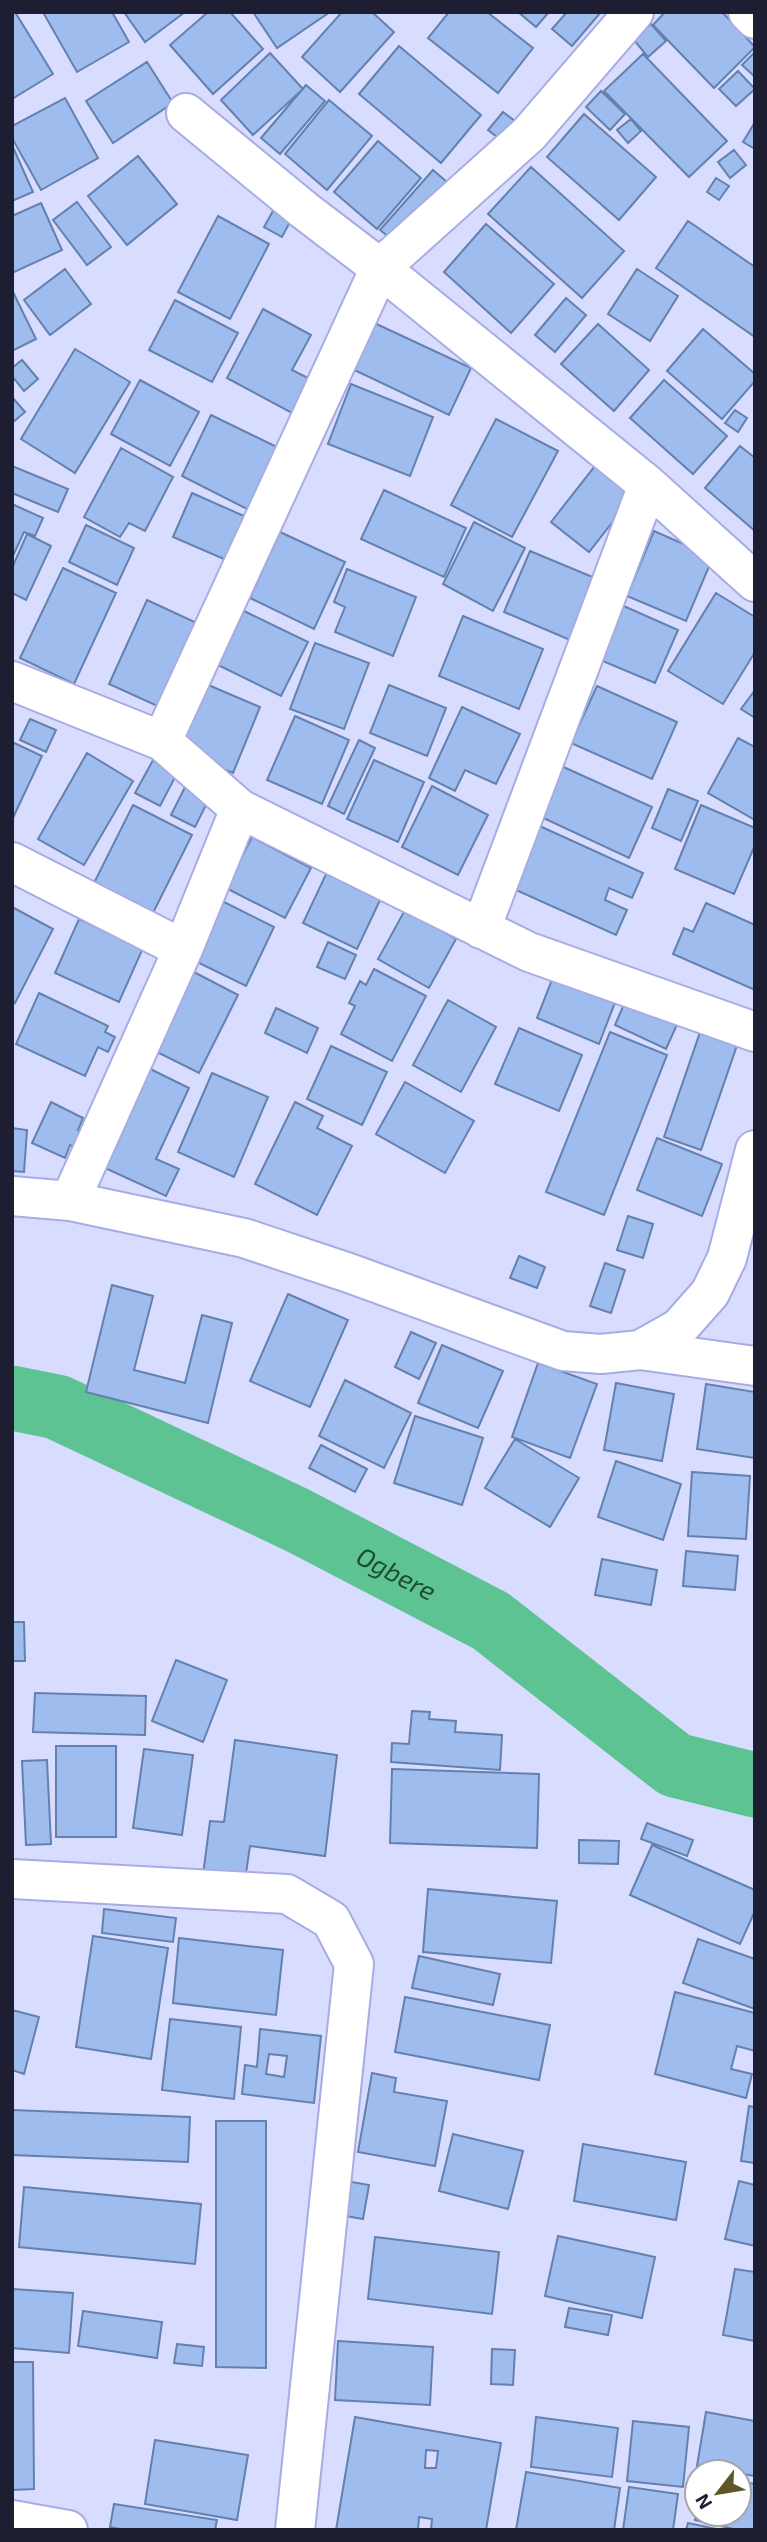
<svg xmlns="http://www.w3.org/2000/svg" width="767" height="2542" font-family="'Exo 2',sans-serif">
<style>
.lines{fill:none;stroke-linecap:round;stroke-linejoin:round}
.river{stroke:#5dc392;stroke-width:65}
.building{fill:#9fbcee;stroke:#6480ae;stroke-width:2;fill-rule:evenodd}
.minor-casing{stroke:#a8ace3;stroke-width:42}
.tertiary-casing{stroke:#a8ace3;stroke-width:42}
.minor{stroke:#fff;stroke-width:38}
.tertiary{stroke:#fff;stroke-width:38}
.labels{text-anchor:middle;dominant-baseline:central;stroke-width:5;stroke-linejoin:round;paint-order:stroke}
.water-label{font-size:26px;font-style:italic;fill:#1f4a36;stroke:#fff}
</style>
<rect width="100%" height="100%" fill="#d8dcfe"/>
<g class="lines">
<path class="river" id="s1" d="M12,1398L57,1407L297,1520L491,1621L675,1765L755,1785"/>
</g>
<path class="building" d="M12,12H15L53,74L12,99Z
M46,12H112L129,42L77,72L44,14Z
M124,12H185L145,42Z
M208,12H230L263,49L213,94L170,45Z
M253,12H330L277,48Z
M342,12H372L394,32L340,92L302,57Z
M449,12H487L533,48L498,93L428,38Z
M518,12H549L536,27Z
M567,12H601L572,46L552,29Z
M665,12H722L755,47L714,88L653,25Z
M651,24L666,41L648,57L633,39Z
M399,46L481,115L441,163L359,94Z
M755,52V77L742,65Z
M270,53L303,89L253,135L221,100Z
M643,54L727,141L689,177L604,91Z
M147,62L173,103L113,143L86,101Z
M738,71L755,89L736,106L719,89Z
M306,85L325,101L280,154L261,138Z
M601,91L625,114L610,130L586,107Z
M65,98L98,158L41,190L12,138V126Z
M329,100L372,136L327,190L285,154Z
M503,112L520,125L505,143L488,130Z
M584,114L656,177L619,220L547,157Z
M631,119L641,131L628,143L617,130Z
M755,122V149L743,142Z
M378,141L421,178L377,229L334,192Z
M12,145L33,192L12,201Z
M734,150L746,165L730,178L718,162Z
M138,156L177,204L127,245L88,196Z
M531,167L624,251L582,298L488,214Z
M433,170L447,182L395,242L380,230Z
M716,178L729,186L719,200L707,192Z
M77,202L111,247L87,265L53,220Z
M41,203L62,250L12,273V216Z
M274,209L292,218L282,237L264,227Z
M218,216L269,244L230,319L178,292Z
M688,221L755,267V337L656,268Z
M486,224L554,284L511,333L444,272Z
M65,269L91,304L50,335L24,300Z
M637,269L678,296L650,341L608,314Z
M12,290L36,339L12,351Z
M566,298L586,315L555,352L535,335Z
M175,300L238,333L212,382L149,350Z
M263,309L311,335L292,370L310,379L292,413L227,378Z
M370,321L471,368L449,415L348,367Z
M598,324L649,370L614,411L561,364Z
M703,329L755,374V381L722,419L667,371Z
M75,349L130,382L75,473L21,439Z
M22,360L38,379L24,391L12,376V368Z
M140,380L199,412L170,466L111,434Z
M664,380L727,436L693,474L630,418Z
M351,384L433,417L410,476L328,444Z
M12,397L25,412L12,423Z
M735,410L747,418L738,432L725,423Z
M211,415L281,449L251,511L182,476Z
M496,419L558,451L512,537L451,505Z
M740,446L755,458V531L705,488Z
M121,448L173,477L145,531L129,523L120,537L84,517Z
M12,466L68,489L58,512L12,493Z
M595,466L633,496L589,552L551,522Z
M384,490L466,528L444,577L361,539Z
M192,493L244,516L226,560L173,537Z
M12,504L43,518L35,536L24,532L12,558Z
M474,522L525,548L493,611L443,584Z
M86,525L134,548L117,585L69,562Z
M654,531L713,557L686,621L627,596Z
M280,532L345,562L314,629L250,598Z
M27,534L51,546L26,600L12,593V568Z
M530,551L595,578L570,640L504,612Z
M63,568L116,593L74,684L20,658Z
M347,569L416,597L393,656L335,632L345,607L334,602Z
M716,593L755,617V652L723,704L668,671Z
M147,600L201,625L164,709L109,684Z
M610,600L678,630L655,683L586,654Z
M244,611L308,642L281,696L218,665Z
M463,616L543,649L519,709L439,676Z
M315,643L369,663L344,729L290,709Z
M206,684L260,707L233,773L179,750Z
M389,685L446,708L427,756L370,733Z
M597,686L677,722L652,779L571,743Z
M755,690V718L741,709Z
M462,707L520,734L496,784L465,770L455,791L429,778Z
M295,716L349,740L322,804L267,780Z
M30,719L56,730L46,752L20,740Z
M738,738L755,747V820L708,793Z
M359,740L375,748L344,814L328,806Z
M12,742L42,756L12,820Z
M158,751L182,764L160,806L135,793Z
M87,753L133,781L84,865L38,839Z
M374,760L424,782L398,842L347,819Z
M559,765L652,807L629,858L537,815Z
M432,786L488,815L458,875L402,847Z
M185,787L209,799L195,827L171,815Z
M668,789L698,801L681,841L652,828Z
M133,805L192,835L153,913L94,883Z
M701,805L755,828V845L734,894L675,869Z
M533,823L643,873L632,898L609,888L605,900L627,910L616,935L505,885Z
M252,837L311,868L285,918L226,888Z
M328,870L382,896L357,949L303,923Z
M222,901L274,927L246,986L193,960Z
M706,903L755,925V990L673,954L684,928L693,932Z
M12,907L53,929L15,1003L12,1001Z
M405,910L456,939L429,988L378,959Z
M79,919L143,948L119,1002L55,973Z
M328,942L356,955L345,979L317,967Z
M562,954L624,979L599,1044L537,1018Z
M374,969L426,996L392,1061L341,1034L355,1006L349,1003L360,981L366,985Z
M190,970L238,995L199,1073L151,1049Z
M39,993L108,1026L105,1032L115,1037L108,1052L98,1047L85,1076L16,1044Z
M628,995L680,1018L666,1049L615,1025Z
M448,1000L496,1027L461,1092L413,1065Z
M276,1008L318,1028L307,1053L265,1033Z
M708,1009L745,1022L701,1150L664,1137Z
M519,1028L582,1055L559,1111L495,1084Z
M610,1032L667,1055L604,1215L546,1192Z
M331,1046L387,1072L362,1125L307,1099Z
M140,1064L189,1088L156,1159L179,1169L166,1196L94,1163Z
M212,1073L268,1097L234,1177L178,1152Z
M405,1082L474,1121L445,1173L376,1134Z
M51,1102L83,1118L78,1130L91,1136L84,1151L70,1145L65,1158L32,1143Z
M295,1102L323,1116L317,1128L352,1146L317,1215L255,1184Z
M12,1128L27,1130L24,1172L12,1171Z
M657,1138L722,1164L702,1216L637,1190Z
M628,1216L653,1224L643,1258L617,1250Z
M519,1256L545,1267L537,1288L510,1278Z
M605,1263L625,1270L611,1313L590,1306Z
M112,1285L153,1296L134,1370L185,1383L202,1315L232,1323L208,1423L86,1392Z
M288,1294L348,1320L310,1407L250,1381Z
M411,1332L436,1343L419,1379L395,1367Z
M442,1345L503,1371L478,1428L418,1403Z
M538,1363L597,1384L570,1458L512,1437Z
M345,1380L411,1413L384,1468L319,1436Z
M616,1383L674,1394L662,1461L604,1450Z
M706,1384L755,1392V1458L697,1449Z
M415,1416L483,1438L462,1505L394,1483Z
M515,1439L579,1478L550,1527L485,1488Z
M321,1445L367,1469L355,1492L309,1468Z
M616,1461L681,1484L663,1540L598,1517Z
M692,1472L750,1476L746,1539L688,1536Z
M686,1551L738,1556L735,1590L683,1586Z
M602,1559L657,1570L651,1605L595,1595Z
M12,1622H24L25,1661H12Z
M176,1660L227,1680L203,1742L152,1721Z
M35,1693L146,1696L145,1735L33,1732Z
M412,1711L430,1712L429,1719L456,1721L455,1732L502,1735L500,1770L391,1762L392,1743L409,1744Z
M235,1740L337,1755L325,1856L250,1846L245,1880L203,1875L210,1821L224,1822Z
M56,1746H116V1837H56Z
M144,1749L193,1755L182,1835L133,1828Z
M47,1760L51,1844L26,1845L22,1761Z
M392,1769L539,1774L537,1848L390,1843Z
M647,1823L693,1840L687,1856L641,1839Z
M579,1840L619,1841L618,1864L579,1863Z
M652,1845L755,1890V1911L740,1944L630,1895Z
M428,1889L557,1901L551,1963L423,1952Z
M104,1909L176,1918L173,1942L102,1933Z
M93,1936L168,1948L151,2059L76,2047Z
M179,1938L283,1950L276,2015L173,2003Z
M698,1939L755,1959V2009L683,1983Z
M419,1956L500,1974L493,2005L412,1988Z
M675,1992L755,2013V2051L737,2046L731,2069L752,2074L746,2098L655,2074Z
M405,1997L550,2025L539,2080L395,2052Z
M12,2010L39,2017L24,2074L12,2070Z
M170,2019L241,2027L234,2099L162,2090Z
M260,2029L321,2036L314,2103L242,2094L245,2065L257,2067ZM269,2054L287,2056L284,2077L266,2074Z
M372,2073L396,2078L394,2092L447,2101L435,2166L358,2152Z
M749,2106L755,2107V2163L741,2161Z
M12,2110L190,2117L188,2162L12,2155Z
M216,2121H266V2368L216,2367Z
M453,2134L523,2151L508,2209L439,2191Z
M583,2144L686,2162L676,2220L574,2201Z
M346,2181L369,2185L363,2219L340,2215Z
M739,2181L755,2185V2246L725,2239Z
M24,2187L201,2204L195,2264L19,2247Z
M558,2236L655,2257L642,2318L545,2296Z
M375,2237L499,2252L492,2314L368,2299Z
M735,2269L755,2272V2341L723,2335Z
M12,2289L73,2293L69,2353L12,2348Z
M569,2308L612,2315L608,2335L565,2327Z
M83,2311L162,2322L157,2358L78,2346Z
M338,2341L433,2347L430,2405L335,2400Z
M177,2344L204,2347L202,2366L174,2363Z
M492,2349L515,2350L513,2385L491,2384Z
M12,2362H33L34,2489L12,2490Z
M706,2412L755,2421V2476L697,2466Z
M355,2417L501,2443L486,2530H431L432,2519L419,2517L418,2530H336ZM426,2450L438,2451L436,2468H425Z
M536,2417L618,2428L612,2477L531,2467Z
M633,2421L689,2427L683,2487L627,2481Z
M155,2440L248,2455L237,2520L145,2504Z
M526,2472L620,2488L614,2530H516Z
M739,2481L755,2484V2530H738L695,2520L697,2511V2514H739Z
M629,2487L678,2494L673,2530H623Z
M114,2504L217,2520L215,2530H125L110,2527Z
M688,2523L721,2530H686Z"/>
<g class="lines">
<defs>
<path id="minor" d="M748,12L755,19
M186,113L304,210L380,268L648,485L755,582
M12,681L162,741L240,809L529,952L755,1032
M162,741L380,268L529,134L634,12
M12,862L183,949
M481,929L648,485
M70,1201L183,949L240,809
M640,1350L755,1366
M12,1879L287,1894L331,1920L354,1964L295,2530
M12,2520L68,2530"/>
<path id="tertiary" d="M12,1196L70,1201L244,1238L349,1273L563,1351L601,1354L640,1350L679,1328L710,1293L727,1258L755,1150"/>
</defs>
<use href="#minor" class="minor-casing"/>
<use href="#tertiary" class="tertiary-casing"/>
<use href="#minor" class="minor"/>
<use href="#tertiary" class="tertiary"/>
</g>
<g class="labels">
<g class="water-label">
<text stroke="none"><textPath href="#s1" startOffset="424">Ogbere</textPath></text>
</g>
</g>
<rect width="767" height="2542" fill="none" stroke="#1d1e32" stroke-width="28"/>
<g transform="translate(718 2493) rotate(239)"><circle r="33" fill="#ffffff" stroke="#a5a5ad" stroke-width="2"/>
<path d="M0-5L12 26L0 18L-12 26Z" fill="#5e5623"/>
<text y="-10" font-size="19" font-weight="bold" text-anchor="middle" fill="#1d1e32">N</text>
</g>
</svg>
